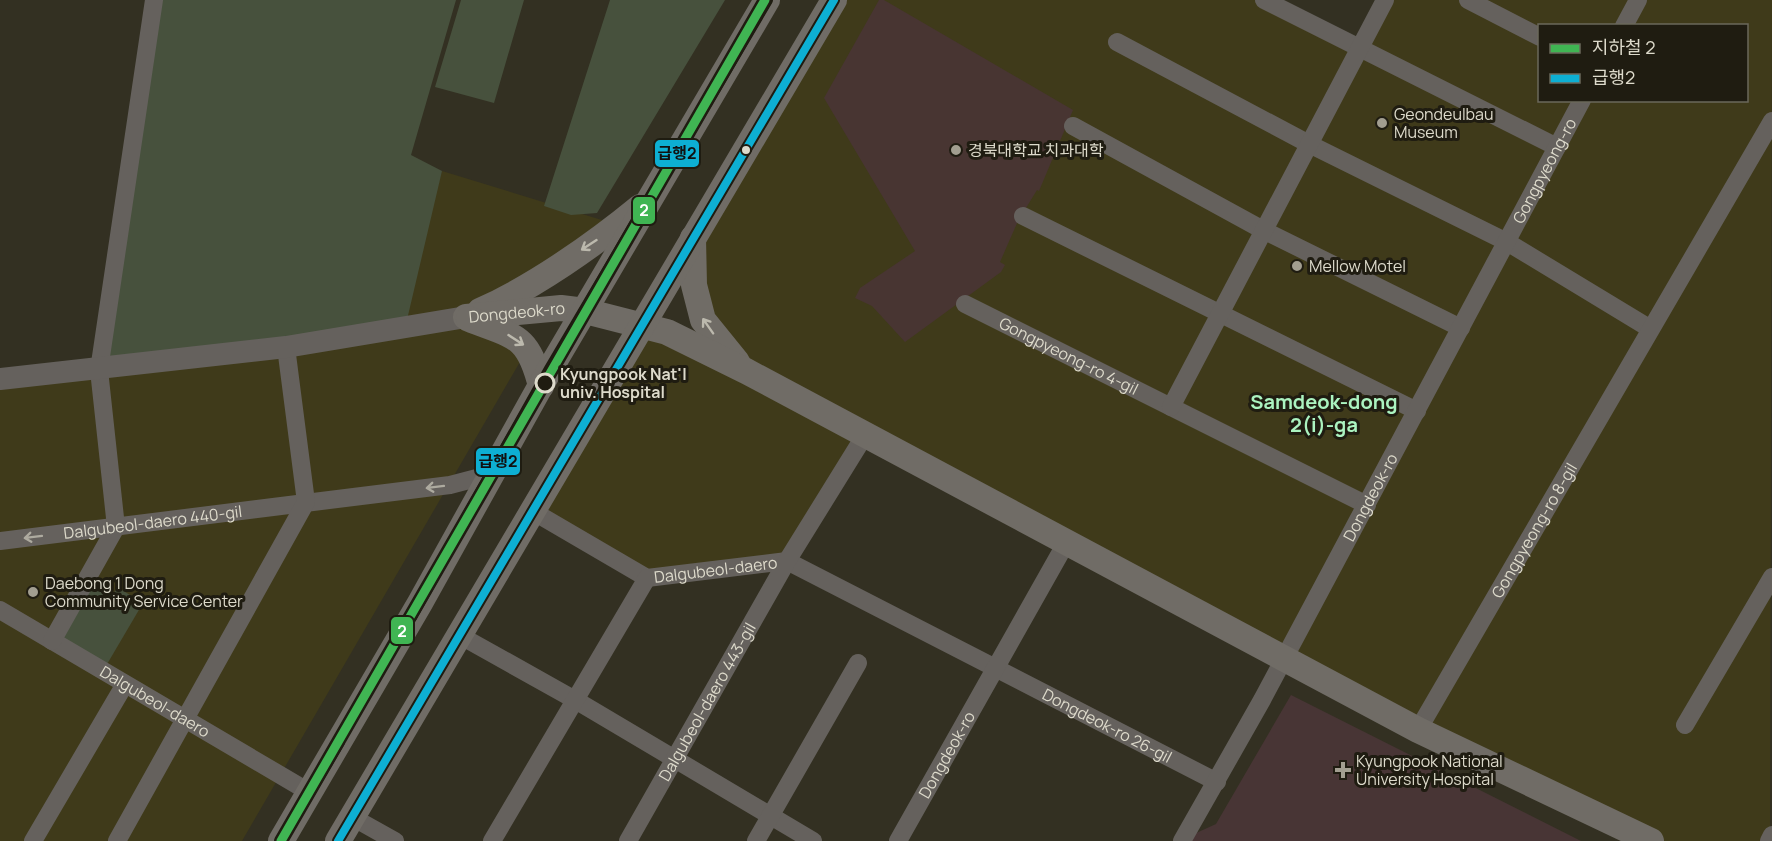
<svg xmlns="http://www.w3.org/2000/svg" width="1772" height="841" font-family="Manrope,'Noto Sans KR',sans-serif">
<style>
.built{fill:#3f3a1a;fill-rule:evenodd}
.education{fill:#483532}
.medical{fill:#483535}
.green{fill:#47513d}
.lines{fill:none;stroke-linecap:round;stroke-linejoin:round}
.minor{stroke:#65615d;stroke-width:18}
.tertiary{stroke:#65615d;stroke-width:22}
.secondary{stroke:#706c66;stroke-width:26}
.bus-1-casing{stroke:#1f1c11;stroke-width:12}
.bus-1{stroke:#0dafd3;stroke-width:8}
.metro-1-casing{stroke:#1f1c11;stroke-width:14}
.metro-1{stroke:#40b553;stroke-width:9}
.oneway{stroke:#bcb9ad}
.oneway2{stroke:#adaa9f}
.poi-dot{fill:#a29e90;stroke:#1f1c11;stroke-width:2}
.bus-dot{fill:#dddacb;stroke:#1f1c11;stroke-width:2}
.stop-dot{fill:#1f1c11;stroke:#dddacb;stroke-width:3}
.labels{text-anchor:middle;dominant-baseline:central;stroke-width:6;stroke-linejoin:round;paint-order:stroke}
.poi-label{font-size:16px;fill:#dddacb;stroke:#1f1c11;text-anchor:start}
.street-label{font-size:16px;fill:#dddacb;stroke:#1f1c11}
.stop-label{font-size:16px;font-weight:bold;fill:#dddacb;stroke:#1f1c11;text-anchor:start}
.quarter-label{font-size:20px;font-weight:bold;fill:#abf3c0;stroke:#1f1c11}
.line-badge{stroke:#1f1c11;stroke-width:2}
.badge-label{font-size:16px;text-anchor:middle;font-weight:bold;fill:#fff}
.pale-badge-label{font-size:16px;text-anchor:middle;font-weight:bold;fill:#111}
</style>
<rect width="100%" height="100%" fill="#333022"/>
<path class="built" d="M834,0H1265L1360,48L1385,0H1772L1770,841H1651L865,435L787,561L647,578L534,512L640,327L716,337L693,238ZM1540,26H1746V100H1540Z
M442,171L618,225L503,301L528,348L242,841H0V370L384,327L426,227Z"/>
<path class="education" d="M879,0H884L1073,110L1039,191L1037,190L1018,221L1000,262L1005,265L1001,272L905,342L872,306L855,298L860,288L915,251L824,98Z"/>
<path class="medical" d="M1291,695L1581,841H1190L1194,834L1216,824Z"/>
<path class="green" d="M154,0H456L411,155L442,171L406,324L99,370Z
M461,0H524L494,103L435,87Z
M610,0H725L597,213L571,215L544,206Z
M88,578L114,593L117,587L143,603L103,671L52,641Z"/>
<g class="lines">
<g class="minor">
<path d="M1264,0L1557,147"/>
<path d="M1468,0L1540,37"/>
<path d="M1624,26L1638,0"/>
<path d="M1117,42L1309,144L1507,242L1649,328"/>
<path d="M1073,126L1263,230L1461,328"/>
<path d="M1023,216L1417,411"/>
<path id="s1" d="M965,304L1367,505"/>
<path d="M1171,407L1385,0"/>
<path id="s2" d="M534,512L647,578L787,561L1217,782"/>
<path id="s3" d="M0,541L450,485L492,474"/>
<path id="s4" d="M0,610L309,792"/>
<path d="M459,635L577,701L813,841"/>
<path d="M52,641L116,527L99,370L154,0"/>
<path d="M1685,725L1772,577"/>
<path id="s5" d="M1418,730L1772,121"/>
<path d="M352,817L395,841"/>
<path d="M33,841L125,684"/>
<path d="M117,841L306,502L286,347"/>
<path d="M492,841L647,578"/>
<path id="s6" d="M628,841L787,561L865,435"/>
<path d="M756,841L858,663"/>
<path id="s7" d="M898,841L1066,543"/>
<path id="s8" d="M1182,841L1262,700L1582,100"/>
<path d="M1769,841L1772,835"/>
</g>
<path class="tertiary" d="M0,379L286,347L466,317"/>
<g class="secondary">
<path d="M693,238L694,285L703,320L737,362"/>
<path d="M480,311C534,287 595,244 640,207"/>
<path id="s9" d="M466,317L561,308L585,311L667,332L746,371L1418,730L1651,841"/>
<path d="M469,319C515,337 528,334 541,386"/>
<path d="M281,841L420,603L550,369L767,0"/>
<path d="M338,841L834,0"/>
</g>
<defs>
<path id="bus-1" d="M411,617L550,369L767,0
M281,841L339,742
M338,841L834,0"/>
</defs>
<use href="#bus-1" class="bus-1-casing"/>
<use href="#bus-1" class="bus-1"/>
<defs>
<path id="metro-1" d="M281,841L765,0"/>
</defs>
<use href="#metro-1" class="metro-1-casing"/>
<use href="#metro-1" class="metro-1"/>
</g>
<defs><path id="oneway-shaft" d="M-6 0H5M1.5-3L5.5 0L1.5 3" fill="none" stroke-width="1.6" stroke-linecap="round" stroke-linejoin="round" transform="scale(1.5)"/></defs>
<g class="oneway">
<use href="#oneway-shaft" transform="translate(589 245) rotate(147)"/>
<use href="#oneway-shaft" transform="translate(708 326) rotate(-125)"/>
<use href="#oneway-shaft" transform="translate(516 340) rotate(33)"/>
</g>
<g class="oneway2">
<use href="#oneway-shaft" transform="translate(435 487) rotate(173)"/>
<use href="#oneway-shaft" transform="translate(33 537) rotate(173)"/>
</g>
<g class="poi-dot">
<circle cx="1382" cy="123" r="6"/>
<circle cx="956" cy="150" r="6"/>
<circle cx="1297" cy="266" r="6"/>
<circle cx="33" cy="592" r="6"/>
<path d="M1340 761h6v6h6v6h-6v6h-6v-6h-6v-6h6z"/>
</g>
<circle class="bus-dot" cx="746" cy="150" r="5"/>
<circle class="stop-dot" cx="545" cy="383" r="9"/>
<g class="labels">
<g class="poi-label">
<text x="1394" y="114">Geondeulbau<tspan x="1394" dy="18">Museum</tspan></text>
<text x="968" y="150">경북대학교 치과대학</text>
<text x="1309" y="266">Mellow Motel</text>
<text x="45" y="583">Daebong 1 Dong<tspan x="45" dy="18">Community Service Center</tspan></text>
<text x="1356" y="761">Kyungpook National<tspan x="1356" dy="18">University Hospital</tspan></text>
</g>
<g class="street-label">
<text stroke="none"><textPath href="#s8" startOffset="762">Gongpyeong-ro</textPath></text>
<text stroke="none"><textPath href="#s9" startOffset="51">Dongdeok-ro</textPath></text>
<text stroke="none"><textPath href="#s1" startOffset="116">Gongpyeong-ro 4-gil</textPath></text>
<text stroke="none"><textPath href="#s8" startOffset="392">Dongdeok-ro</textPath></text>
<text stroke="none"><textPath href="#s3" startOffset="154">Dalgubeol-daero 440-gil</textPath></text>
<text stroke="none"><textPath href="#s5" startOffset="231">Gongpyeong-ro 8-gil</textPath></text>
<text stroke="none"><textPath href="#s2" startOffset="200">Dalgubeol-daero</textPath></text>
<text stroke="none"><textPath href="#s4" startOffset="180">Dalgubeol-daero</textPath></text>
<text stroke="none"><textPath href="#s6" startOffset="160">Dalgubeol-daero 443-gil</textPath></text>
<text stroke="none"><textPath href="#s2" startOffset="632">Dongdeok-ro 26-gil</textPath></text>
<text stroke="none"><textPath href="#s7" startOffset="99">Dongdeok-ro</textPath></text>
</g>
<g class="stop-label">
<text x="560" y="374">Kyungpook Nat'l<tspan x="560" dy="18">univ. Hospital</tspan></text>
</g>
<g class="quarter-label">
<text x="1324" y="401">Samdeok-dong<tspan x="1324" dy="23">2(i)-ga</tspan></text>
</g>
</g>
<g class="line-badge">
<rect x="654" y="139" width="46" height="29" rx="6" fill="#0dafd3"/>
<rect x="632" y="196" width="24" height="29" rx="6" fill="#40b553"/>
<rect x="475" y="447" width="46" height="29" rx="6" fill="#0dafd3"/>
<rect x="390" y="616" width="24" height="29" rx="6" fill="#40b553"/>
</g>
<g class="badge-label">
<text x="644" y="216">2</text>
<text x="402" y="637">2</text>
</g>
<g class="pale-badge-label">
<text x="677" y="159">급행2</text>
<text x="498" y="467">급행2</text>
</g>
<rect x="1538" y="24" width="210" height="78" fill="#1f1c11" stroke="#6b685b" stroke-width="1.5"/>
<rect x="1550" y="44" width="30" height="9" fill="#40b553" stroke="#6b685b" stroke-width="1.5"/>
<text x="1592" y="54" font-size="18" fill="#dddacb">지하철 2</text>
<rect x="1550" y="74" width="30" height="9" fill="#0dafd3" stroke="#6b685b" stroke-width="1.5"/>
<text x="1592" y="84" font-size="18" fill="#dddacb">급행2</text>
</svg>
